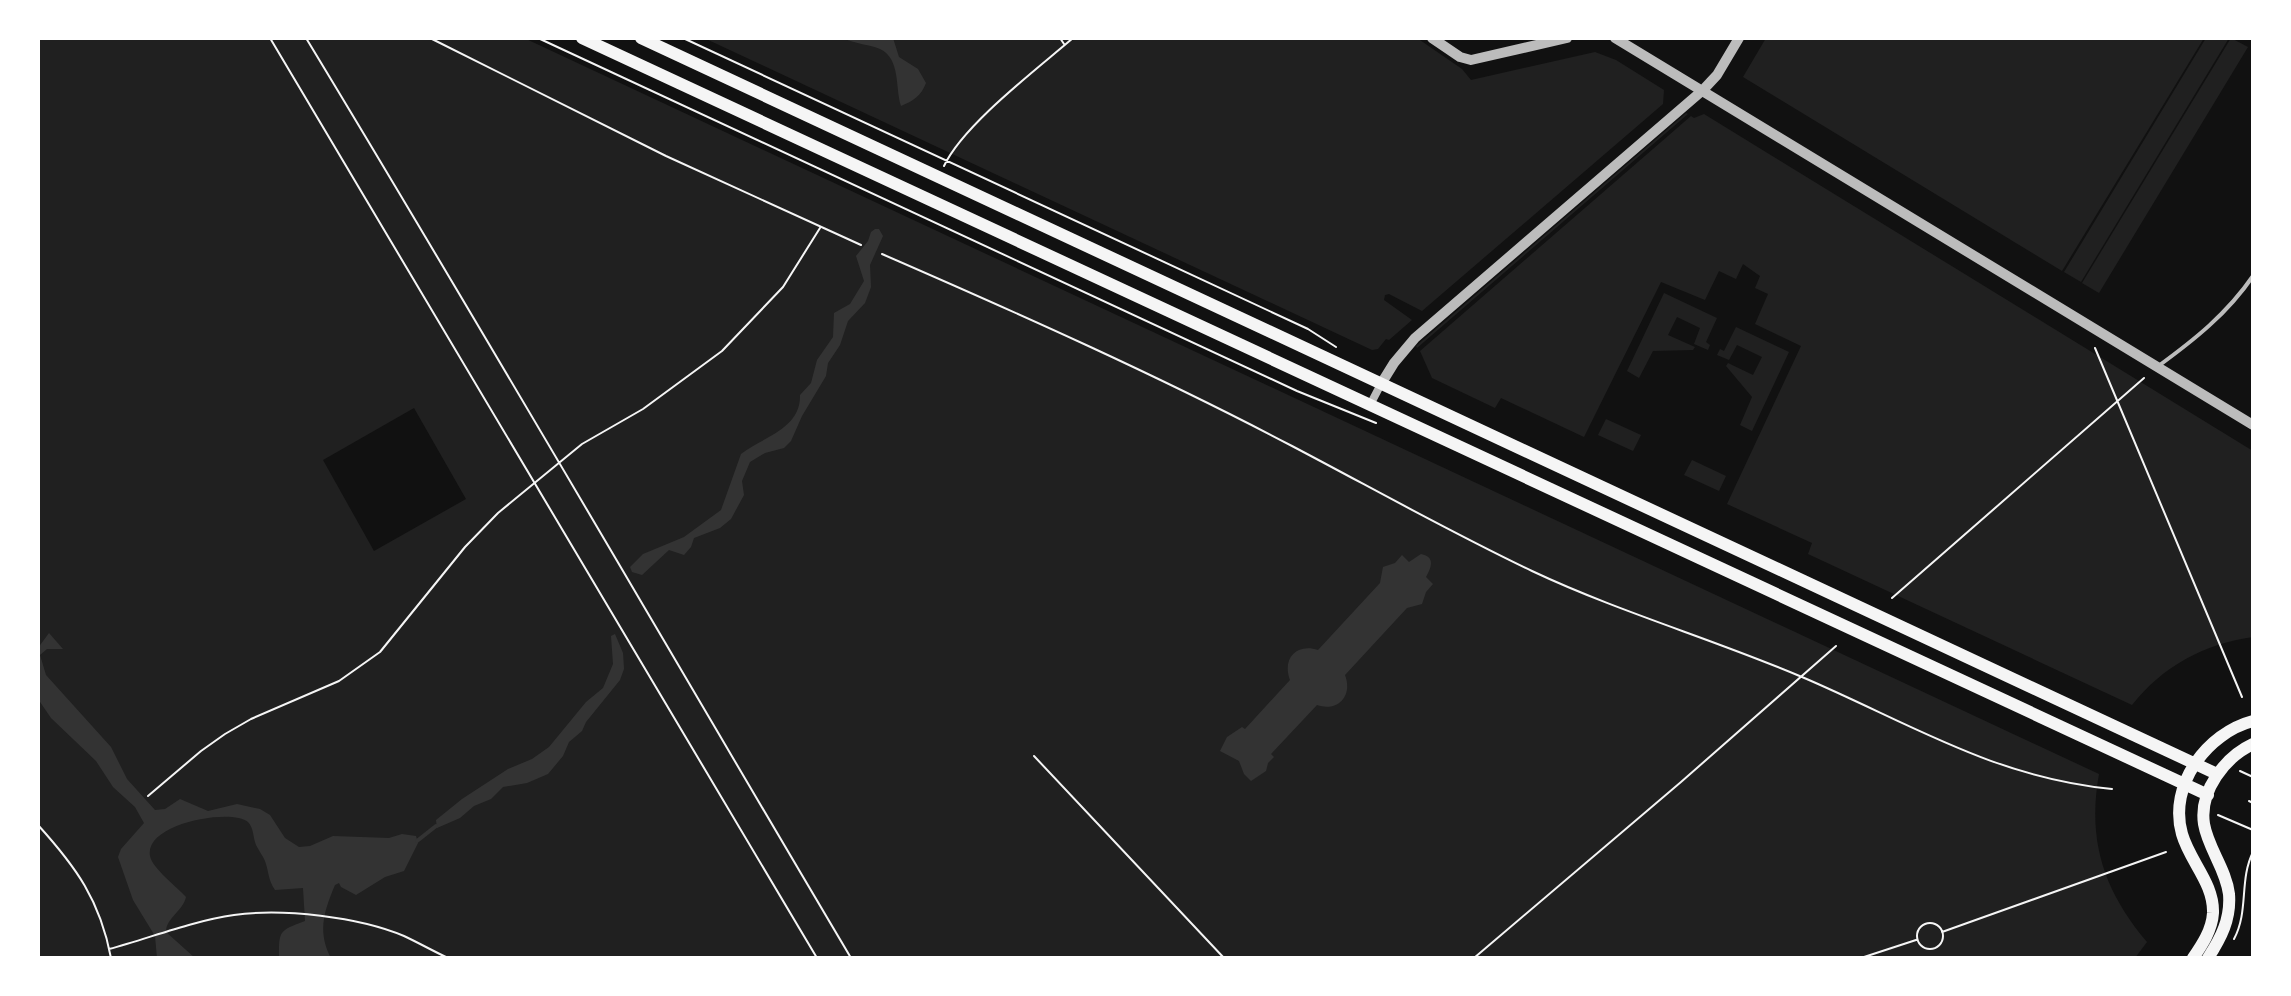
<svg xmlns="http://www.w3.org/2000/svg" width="2291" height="996" font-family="Poppins,sans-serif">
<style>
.green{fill:#202020;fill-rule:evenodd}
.water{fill:#333}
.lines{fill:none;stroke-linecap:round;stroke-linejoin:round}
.stream{stroke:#333;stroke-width:4}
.path{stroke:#f5f5f5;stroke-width:2}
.service{stroke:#bcbcbc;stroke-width:4}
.minor{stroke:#bcbcbc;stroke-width:8}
.tertiary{stroke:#bcbcbc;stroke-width:10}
.primary{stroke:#f5f5f5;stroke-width:12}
</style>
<rect width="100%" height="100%" fill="#111"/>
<path class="green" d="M38,38H524L2099,774C2087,841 2104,891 2147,942L2135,958H38ZM414,408L466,499L374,551L323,460Z
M704,38H1417L1462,69L1471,80L1595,52L1616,60L1664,90L1663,104L1422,311L1389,294L1385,295L1384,300L1412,320L1389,340L1386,339L1378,349L1372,350Z
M1766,38H2204L2062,271L1743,77Z
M2206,38H2229L2081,282L2064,272Z
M2231,38L2248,47L2099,293L2082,283Z
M1686,113L1688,114L1417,348L1416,346Z
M1704,114L2253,451V637C2204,644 2163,666 2132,705L1808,554L1812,543L1727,504L1801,346L1755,324L1768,294L1755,288L1760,276L1743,264L1736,279L1719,271L1705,300L1661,282L1584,437L1501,398L1495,408L1432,378L1420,351L1691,116L1694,118Z
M1664,293L1717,318L1706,342L1710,345L1708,350L1694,344L1700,328L1677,317L1668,335L1695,347L1693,350L1653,351L1639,378L1627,371Z
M1736,327L1789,352L1752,431L1740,425L1752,397L1726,366L1728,363L1753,375L1762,357L1737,345L1729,360L1717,355L1720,349L1724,351Z
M1606,419L1641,435L1633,451L1598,435Z
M1692,460L1726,476L1719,491L1684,475Z"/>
<path class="water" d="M843,38H893L899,57L918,69L926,83C921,96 913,101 901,106C895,88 901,59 880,49C868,44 855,44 843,38Z
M875,229H879L883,236L870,265L871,287L865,303L848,321L840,345L828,363L826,376L802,416L791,441L784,448L765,453L750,462L742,481L744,495L731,519L720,528L694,538L691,547L684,555L669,550L642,575L632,572L630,567L643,554L684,537L721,510L741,454C763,437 801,429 800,395L811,383L817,360L833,337L834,313L850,304L864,281L856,256L868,241L871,232Z
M1402,555L1409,562L1421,554C1436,557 1431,568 1426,577L1433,584L1426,592L1422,604L1407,608L1345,675C1353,696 1338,712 1317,705L1271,754L1274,757L1268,763L1266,771L1251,781L1244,774L1239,761L1220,751L1227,737L1242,727L1245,729L1290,680C1282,659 1296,643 1318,650L1380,583L1383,567L1395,563Z
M49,633L63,649H47L40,655L46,675L111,747L127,779L155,810L165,809L180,799L208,811L237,804L260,809L270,815L285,838L299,847L310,846L333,836L389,838L402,834L416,836L418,843L404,871L385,877L356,895L341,887L339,883L335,885C324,911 317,932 331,958H279C279,930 279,931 305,921L303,888L275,890C268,880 269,872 265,861C263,856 259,851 256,845C253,838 254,828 248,822C232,808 144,823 150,856C152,868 177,887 186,897C183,911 166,918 166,932L195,958H157L155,936L133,900L118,857L121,849L144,823L135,807L113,787L96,761L51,718L38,699V648Z
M615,634L623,653L624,669L620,680L586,722L582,731L569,742L563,756L548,774L527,783L503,787L491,799L474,806L460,818L437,828L436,820L462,799L508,769L532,759L549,747L586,702L603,688L613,664L611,636Z"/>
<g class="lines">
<path class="stream" d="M417,841L436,826"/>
<path class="path" d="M270,38L817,958
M306,38C491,343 669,651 851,958
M430,38L666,156L861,245
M538,38L1297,391L1376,423
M683,38L1308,329L1336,347
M1060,38L1064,44
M944,166C963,125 1037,69 1073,38
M882,254C1020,314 1159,376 1292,446C1372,488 1450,532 1532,571C1619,612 1713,639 1802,677C1910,723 1992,777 2112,789
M2095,348L2242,697
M1892,598L2144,378
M1034,756L1224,958
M2240,771L2253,777
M148,796L201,751L225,734L251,719L339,681L380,652L465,547L498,513L582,444L643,409L722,351L783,287L820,228
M2249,801L2253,803
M2218,815L2253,830
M38,825C76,867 100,900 111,958
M1917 936a13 13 0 1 1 26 0a13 13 0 1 1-26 0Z
M1942,932L2166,852
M2234,939C2249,911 2239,880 2253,852
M109,949C150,938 192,921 234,915C283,908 359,917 404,936C419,943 433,951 448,958
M1474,958L1681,782L1836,646
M1861,958L1916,940"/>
<path class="service" d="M2157,367C2194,340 2227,314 2253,276"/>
<path class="minor" d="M1370,405L1381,384"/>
<path class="tertiary" d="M1432,38L1460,57L1471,60L1567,38
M1615,38L2253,425
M1381,384L1394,363L1415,338L1703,90L1717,75L1739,38"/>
<path class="primary" d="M582,38L2208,795
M641,38L2217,774
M2193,958C2202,945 2212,930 2213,913C2214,883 2190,862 2182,834C2168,785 2207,733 2253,721
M2208,958C2221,938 2231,919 2229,894C2226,869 2208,848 2204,824C2199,791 2225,757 2253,744"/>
</g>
<rect width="2291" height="996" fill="none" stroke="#ffffff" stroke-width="80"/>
</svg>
